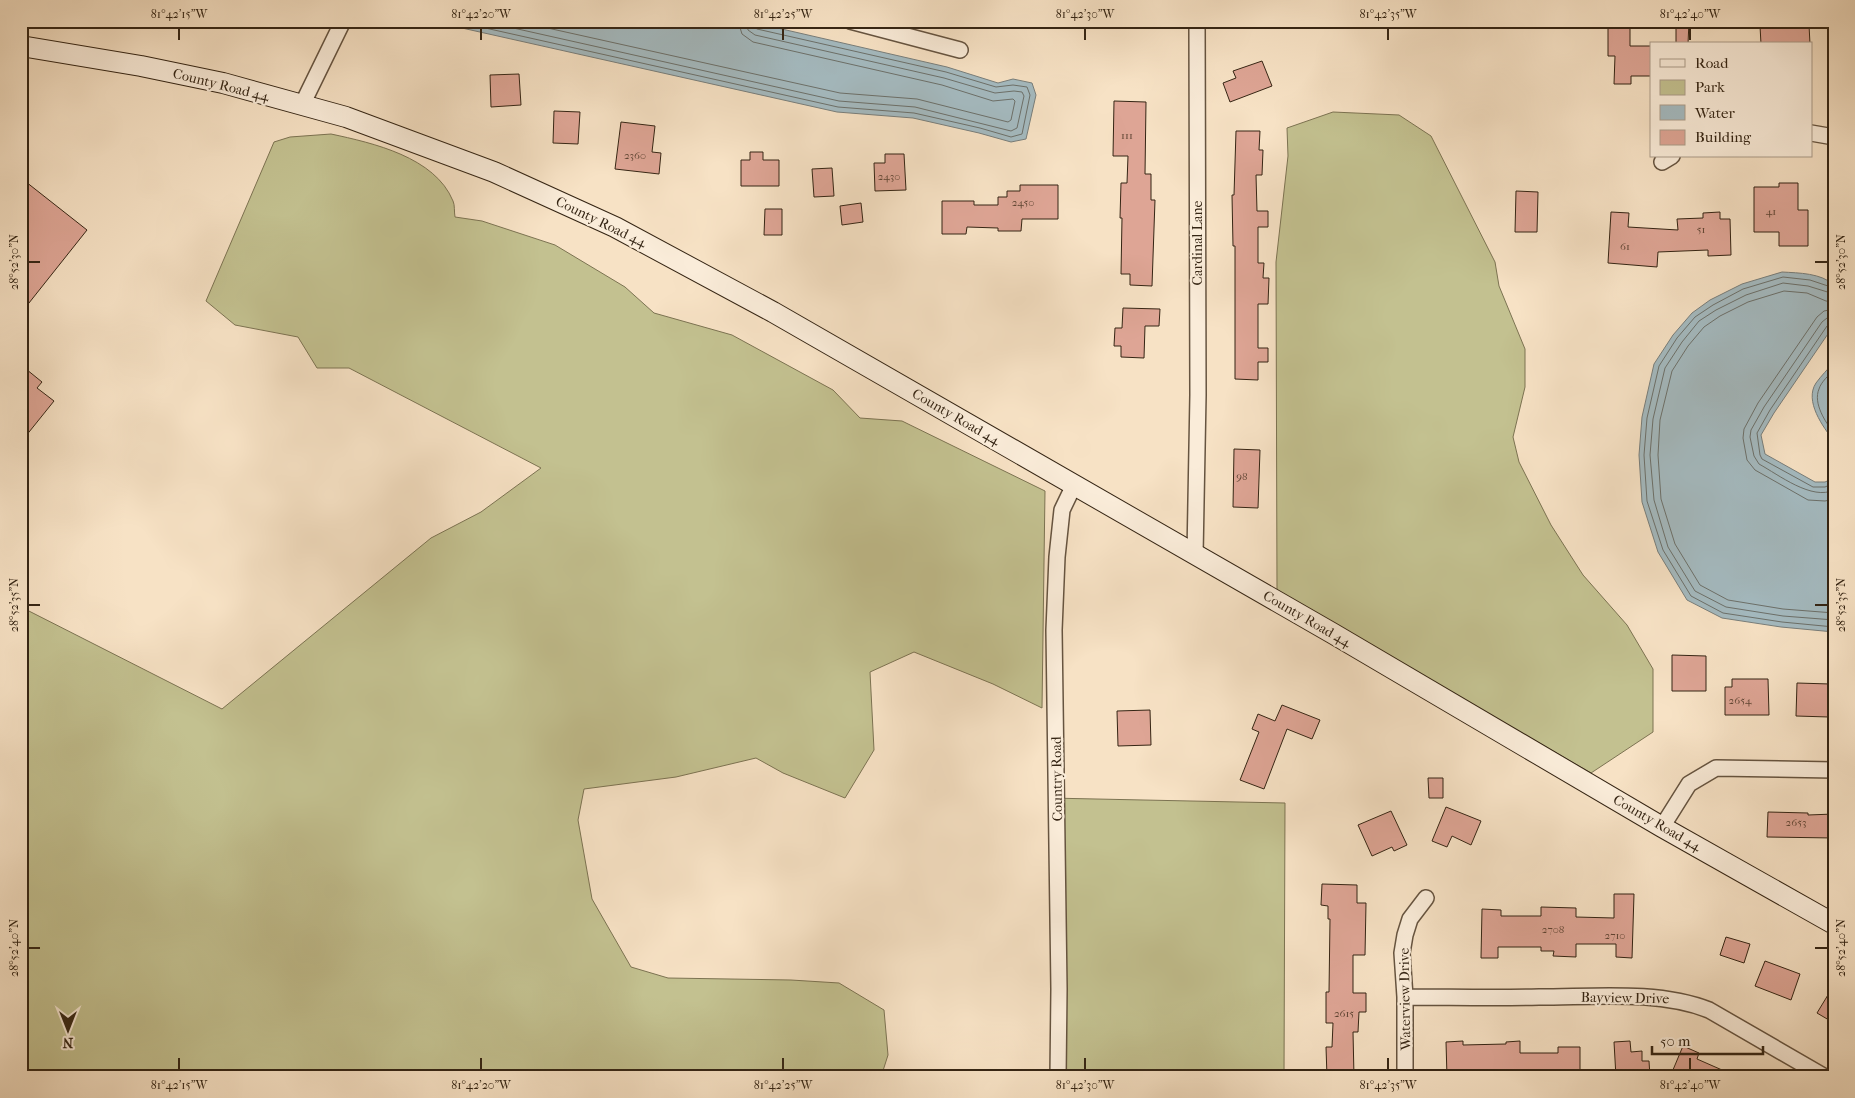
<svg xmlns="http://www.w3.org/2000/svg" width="1855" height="1098" font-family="'IM FELL French Canon',serif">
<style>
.green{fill:#c3c190;stroke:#7c7352}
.water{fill:#a4bac0;stroke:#787e7b}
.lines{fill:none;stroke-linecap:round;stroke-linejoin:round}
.shore{stroke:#6c706a;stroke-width:1}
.building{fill:#dea595;stroke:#352514}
.street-casing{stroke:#665440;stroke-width:18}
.secondary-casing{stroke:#352514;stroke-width:22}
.street{stroke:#faecd9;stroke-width:15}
.secondary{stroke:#faecd9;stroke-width:20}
.ticks{fill:none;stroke:#352514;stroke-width:2}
.labels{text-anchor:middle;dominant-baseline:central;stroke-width:4.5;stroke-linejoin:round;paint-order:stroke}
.number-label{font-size:11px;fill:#5f4534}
.street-label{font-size:14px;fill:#352514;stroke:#faecd9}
.neatline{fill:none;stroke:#352514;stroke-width:2}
.ticks-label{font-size:12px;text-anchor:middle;fill:#352514}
</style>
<rect width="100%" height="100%" fill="#f7e2c5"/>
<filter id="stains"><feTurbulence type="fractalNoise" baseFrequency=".004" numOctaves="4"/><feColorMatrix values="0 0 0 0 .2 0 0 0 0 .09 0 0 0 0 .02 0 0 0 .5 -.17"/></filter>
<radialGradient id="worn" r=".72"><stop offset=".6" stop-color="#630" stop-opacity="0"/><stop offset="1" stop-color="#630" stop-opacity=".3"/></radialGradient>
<path class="green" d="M1333,112L1399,115L1431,136L1495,262L1499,286L1525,349V387L1513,437L1519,462L1551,525L1583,575L1627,625L1653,669V732L1591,773L1277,591L1276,262L1288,156L1287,128Z
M331,134C373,143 435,157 453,201C455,205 454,212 455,217L482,221L555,245L625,287L654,313L732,335L833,390L860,418L902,421L1045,491L1042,708L993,684L914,652L870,672L874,750L845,798L783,773L756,758L676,777L584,789L578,820L592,899L631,967L668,978L791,980L839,983L884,1010L888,1055L881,1077H21V607L222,709L431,538L481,512L541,468L349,368H317L298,337L235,325L206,301L274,142L290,137Z
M1049,798L1285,803L1284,1077H1052Z"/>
<path class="water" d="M441,21H747L947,67L998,83L1013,79L1032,83L1036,95L1026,139L1011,142L979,133L913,118L837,112L453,26Z
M1782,272C1799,273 1821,273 1834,285V325L1774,413L1761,435L1765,454L1815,482H1825L1834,478V632L1781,627L1722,618L1687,600L1658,552L1642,502L1639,455L1642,417L1654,364L1673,335L1692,313L1710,300L1742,284Z
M1834,362V441C1823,427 1804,401 1816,383C1821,376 1828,369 1834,362Z"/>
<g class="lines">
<path class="shore" d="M454,21L838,107L914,113L980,128L1011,137L1022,134L1030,95L1027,87L1013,85L996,87L946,72L757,29L753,26L752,21
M482,21L839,101L915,107L1011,131L1017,128L1024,96L1022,92L1014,91L995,93L944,78L755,35L748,30L746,21
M516,21L840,93L917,99L1008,122L1011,120L1015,101L1013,99L993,101L942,85L753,42L742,34L738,21
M1834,288L1810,280L1783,277L1743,289L1713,305L1695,317L1677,338L1659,366L1647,418L1644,455L1647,501L1663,550L1691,596L1723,613L1782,622L1834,627
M1834,294L1808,286L1783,283L1746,295L1716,310L1699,321L1682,342L1665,368L1653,419L1650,455L1654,500L1668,547L1695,591L1726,607L1783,616L1834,620
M1834,302L1826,301L1807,293L1784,291L1748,302L1720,316L1704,327L1688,346L1672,371L1660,420L1658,455L1661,499L1675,544L1700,585L1728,600L1783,609L1834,613
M1834,309L1824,311L1817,317L1758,403L1744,429L1743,438L1747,460L1755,470L1808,500L1825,501L1834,499
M1834,317L1827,318L1822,322L1764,407L1751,430L1750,437L1754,456L1759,464C1779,475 1812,501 1834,490
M1834,323L1827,326L1770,410L1757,433L1760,455L1762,459L1813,487H1825L1834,483
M1834,370C1829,375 1821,382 1819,389C1813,403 1825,422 1834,433"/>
</g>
<path class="building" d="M1676,21H1689L1688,44H1676Z
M1809,25L1810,44H1761L1760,26Z
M1608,26H1630V46H1651V76H1631V84H1614L1615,56H1608Z
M1262,61L1272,86L1230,102L1223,83L1236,78L1233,71Z
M519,74L521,105L491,107L490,75Z
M1114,101L1146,102L1145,174H1151V200H1155L1152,286L1130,285V274H1121L1122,218H1120L1121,183H1127L1128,156H1113Z
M554,111L580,112L578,144L553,143Z
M621,122L655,126L652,152L661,153L659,174L615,169Z
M1236,131H1260L1259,150H1263L1262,175H1256L1257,211H1268V227H1258V263H1264L1263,278H1269L1268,304H1258V348H1268V362H1258V380L1235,379V246H1233L1232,195H1234Z
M750,152H763V160H779V186H741V160H750Z
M885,154H904L906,190L875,191L874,163H885Z
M832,168L834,196L814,197L812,169Z
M21,178L87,230L21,313Z
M1779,183H1798V210H1808V246H1779V232H1754V187H1779Z
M1020,185H1058V219H1022L1021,231H998V228L967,227L966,234H942V201H974V205H998V197H1007V191H1020Z
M1516,191L1538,192L1537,232H1515Z
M861,203L863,222L842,225L840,206Z
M765,209H782V235H764Z
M1611,212L1629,213L1628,227L1678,230L1677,219L1703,218V213L1720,212V219H1730L1731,255L1708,256V250L1658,252L1657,267L1608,263Z
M1123,308L1160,309L1159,326H1145L1144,358L1121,357V346H1114L1115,328H1122Z
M21,365L42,382L37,388L54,401L21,442Z
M1234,449L1260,450L1258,508L1233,507Z
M1672,655L1706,656V691H1672Z
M1732,679H1768L1769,715H1725V687H1732Z
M1797,683L1830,684L1829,717L1796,716Z
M1282,705L1320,720L1312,739L1287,729L1264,789L1240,780L1259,732L1252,729L1258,714L1275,721Z
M1150,710L1151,745L1118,746L1117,711Z
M1428,778H1443V798H1429Z
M1446,807L1481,821L1471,845L1452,836L1447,847L1432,841Z
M1391,811L1407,845L1394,851L1392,847L1372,856L1358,825Z
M1768,812L1808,813V815L1834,814V838L1767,837Z
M1322,884L1357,885V903H1366L1365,955H1353V993H1366V1012H1359L1358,1032H1353L1354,1077H1327L1326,1047H1332L1333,1023H1326V992H1329L1330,919H1328V906L1321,905Z
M1614,894H1634L1632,958L1616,957V944H1576V957L1553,956L1554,951H1541V947H1498V958H1481L1482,909L1501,910V916H1541V907L1576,908V917L1614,918Z
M1726,937L1750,944L1744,963L1720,955Z
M1765,961L1800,974L1791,1000L1755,986Z
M1834,985V1023L1817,1013Z
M1463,1041V1045L1506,1044V1042L1520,1041V1053H1558V1047H1580V1075L1447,1077L1446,1042Z
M1630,1041L1631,1052L1642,1051V1061H1649L1650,1077H1616L1614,1042Z
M1683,1046L1699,1053L1697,1059L1738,1077H1670Z"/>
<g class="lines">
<defs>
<path id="street" d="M850,21L960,50
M302,105L343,21
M1811,133L1834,137
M1662,162L1672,156
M1195,555L1198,395L1197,21
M1662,827L1689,784L1716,768L1834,770
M1405,997C1450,997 1494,998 1539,997C1594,997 1658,990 1709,1010L1825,1077
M1058,1077L1059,989L1054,630L1057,557L1062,510L1074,485
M1405,1077V997L1402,953L1405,935L1410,919L1426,898"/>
<path id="secondary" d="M21,46L141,66L223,83L346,117L494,172L615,227L773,312L1332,633L1662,827L1834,924"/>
</defs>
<use href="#street" class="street-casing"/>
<use href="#secondary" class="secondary-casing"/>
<use href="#street" class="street"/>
<use href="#secondary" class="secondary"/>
</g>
<path class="ticks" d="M179,28V40M481,28V40M783,28V40M1085,28V40M1388,28V40M1690,28V40M28,262H40M1815,262H1828M28,605H40M1815,605H1828M28,948H40M1815,948H1828M179,1058V1070M481,1058V1070M783,1058V1070M1085,1058V1070M1388,1058V1070M1690,1058V1070"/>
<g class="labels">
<g class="number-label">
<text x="1127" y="135">111</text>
<text x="635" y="155">2360</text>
<text x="889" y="176">2430</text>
<text x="1023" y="202">2450</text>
<text x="1771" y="211">41</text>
<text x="1701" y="229">51</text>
<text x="1625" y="246">61</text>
<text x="1242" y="476">98</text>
<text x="1740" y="700">2654</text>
<text x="1796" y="822">2653</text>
<text x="1553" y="929">2708</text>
<text x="1615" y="935">2710</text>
<text x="1344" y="1013">2615</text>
</g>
<g class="street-label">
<text transform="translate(221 85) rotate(14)">County Road 44</text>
<text transform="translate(601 222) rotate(26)">County Road 44</text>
<text transform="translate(1197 243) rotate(-90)">Cardinal Lane</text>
<text transform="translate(956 417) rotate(30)">County Road 44</text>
<text transform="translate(1307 619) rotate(30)">County Road 44</text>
<text transform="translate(1057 779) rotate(-91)">Country Road</text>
<text transform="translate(1657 823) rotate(30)">County Road 44</text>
<text transform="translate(1625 998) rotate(1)">Bayview Drive</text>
<text transform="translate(1405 999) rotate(-91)">Waterview Drive</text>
</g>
</g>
<rect width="1855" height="1098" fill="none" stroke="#f7e2c5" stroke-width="55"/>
<rect x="1650" y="42" width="162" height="115" fill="#faecd9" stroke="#ab9c8a"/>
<rect x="1660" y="59" width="25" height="8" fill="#faecd9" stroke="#ab9c8a"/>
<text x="1695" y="68" font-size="15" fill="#352514">Road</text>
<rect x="1660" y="80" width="25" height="15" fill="#c3c190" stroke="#ab9c8a"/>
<text x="1695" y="92" font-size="15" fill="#352514">Park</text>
<rect x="1660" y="105" width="25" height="15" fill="#a4bac0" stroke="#ab9c8a"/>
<text x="1695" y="118" font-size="15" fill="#352514">Water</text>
<rect x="1660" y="130" width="25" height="15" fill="#dea595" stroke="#ab9c8a"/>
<text x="1695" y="142" font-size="15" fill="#352514">Building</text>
<g transform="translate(68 1030) rotate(180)" stroke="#faecd9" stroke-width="4" paint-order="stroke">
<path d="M0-4L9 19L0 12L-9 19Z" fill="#352514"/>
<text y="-8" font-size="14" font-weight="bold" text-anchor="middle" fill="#352514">N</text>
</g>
<path d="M1652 1046v8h111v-8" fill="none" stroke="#352514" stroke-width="2.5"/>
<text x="1660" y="1046" font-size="15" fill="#352514" stroke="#faecd9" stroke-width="4" paint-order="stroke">50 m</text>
<rect x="28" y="28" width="1800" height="1042" class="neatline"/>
<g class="ticks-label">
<text x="179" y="18">81°42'15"W</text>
<text x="481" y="18">81°42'20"W</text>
<text x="783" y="18">81°42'25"W</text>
<text x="1085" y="18">81°42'30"W</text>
<text x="1388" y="18">81°42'35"W</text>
<text x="1690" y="18">81°42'40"W</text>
<text transform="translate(1841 262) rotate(-90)" y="4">28°52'30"N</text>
<text transform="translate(14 262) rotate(-90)" y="4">28°52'30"N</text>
<text transform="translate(1841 605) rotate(-90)" y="4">28°52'35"N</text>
<text transform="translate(14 605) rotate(-90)" y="4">28°52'35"N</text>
<text transform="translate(1841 948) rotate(-90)" y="4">28°52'40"N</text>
<text transform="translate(14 948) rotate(-90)" y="4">28°52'40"N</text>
<text x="179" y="1089">81°42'15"W</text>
<text x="481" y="1089">81°42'20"W</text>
<text x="783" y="1089">81°42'25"W</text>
<text x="1085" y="1089">81°42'30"W</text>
<text x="1388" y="1089">81°42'35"W</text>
<text x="1690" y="1089">81°42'40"W</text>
</g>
<rect width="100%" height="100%" filter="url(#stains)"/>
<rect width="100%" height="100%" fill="url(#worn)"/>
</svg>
